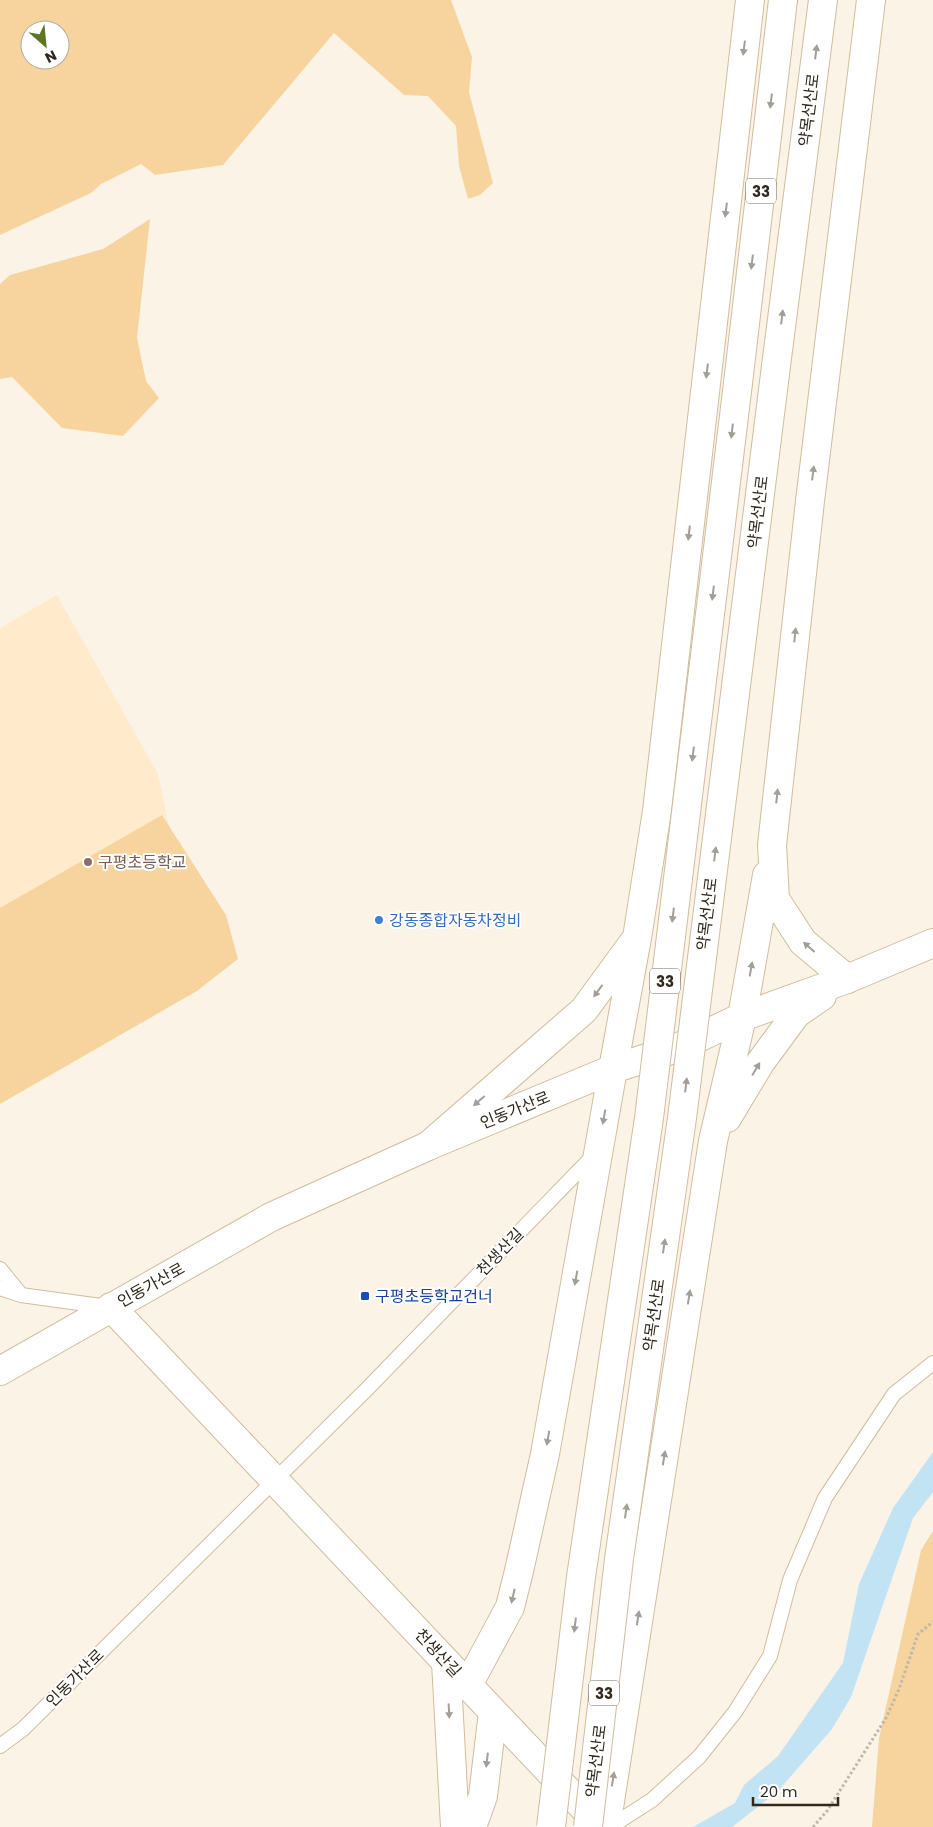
<svg xmlns="http://www.w3.org/2000/svg" width="933" height="1827" font-family="Poppins,'Noto Sans KR',sans-serif">
<style>
.built{fill:#ffeacc}
.green{fill:#f7d49e;fill-rule:evenodd}
.water{fill:#c1e3f4}
.lines{fill:none;stroke-linecap:round;stroke-linejoin:round}
.lane-casing{stroke:#d0bc9d;stroke-width:16}
.secondary-casing{stroke:#d0bc9d;stroke-width:30}
.highway-casing{stroke:#d0bc9d;stroke-width:30}
.path{stroke:#beb6aa;stroke-width:3;stroke-dasharray:2.5 2.5;stroke-linecap:butt}
.lane{stroke:#fff;stroke-width:14}
.secondary{stroke:#fff;stroke-width:28}
.highway{stroke:#fff;stroke-width:28}
.highway-bridge-casing{stroke:#d0bc9d;stroke-width:30;stroke-linecap:butt}
.highway-bridge{stroke:#fff;stroke-width:28}
.oneway{fill:#a29f99}
.education-dot{fill:#8d6e63;stroke:#fff;stroke-width:2}
.shop-dot{fill:#3f7fe0;stroke:#fff;stroke-width:2}
.transit-dot{fill:#1a4fb4;stroke:#fff;stroke-width:2}
.labels{text-anchor:middle;dominant-baseline:central;stroke-width:4;stroke-linejoin:round;paint-order:stroke}
.shield{fill:#fff;stroke:#6f6961;stroke-width:1}
.shield-label{font-size:15px;font-weight:bold;fill:#31291d}
.street-label{font-size:16px;fill:#31291d;stroke:#fff}
.education-label{font-size:16px;fill:#785e54;stroke:#fff;text-anchor:start}
.shop-label{font-size:16px;fill:#366cbe;stroke:#fff;text-anchor:start}
.transit-label{font-size:16px;fill:#164399;stroke:#fff;text-anchor:start}
</style>
<rect width="100%" height="100%" fill="#fcf3e7"/>
<path class="built" d="M57,595L158,774L195,950L0,1086V628Z"/>
<path class="green" d="M0,0H451L472,57L469,92L493,183L480,195L468,199L459,166L456,126L428,96L404,95L334,33L223,165L155,175L141,164L101,184L91,193L0,235ZM30,30H60V60H30Z
M150,219L137,338L146,381L159,398L123,436L62,428L12,377L0,379V284L10,275L103,249Z
M162,815L226,915L238,959L197,991L0,1104V908Z
M933,1531V1827H872L879,1738L921,1550Z"/>
<path class="water" d="M933,1452V1492L913,1518L851,1697L832,1729L778,1791L732,1827H693L735,1803L744,1785L778,1756L843,1663L859,1584L893,1508Z"/>
<g class="lines">
<defs>
<path id="lane" d="M0,1269L21,1295L108,1307
M0,1288L21,1295
M0,1746L23,1729L367,1389L595,1154
M610,1827L652,1800L699,1757L735,1712L770,1656L790,1580L825,1498L894,1394L933,1363"/>
<path id="secondary" d="M727,1118L760,1063L796,1014L822,996
M111,1307L602,1827
M0,1371L271,1217L428,1146L613,1069L677,1048L742,1017L847,979L933,943
M468,1685L510,1607L519,1571L545,1454L613,1069
M606,1827L713,1141L742,1017"/>
<path id="highway" d="M776,366L823,0
M738,383L783,0
M847,979L803,942L775,899L772,845L810,501L871,0
M742,1017L767,875
M613,1069L637,938L657,811L750,0
M428,1146L584,1010L633,943
M446,1662L455,1827
M472,1827L483,1796L493,1712"/>
</defs>
<use href="#lane" class="lane-casing"/>
<use href="#secondary" class="secondary-casing"/>
<use href="#highway" class="highway-casing"/>
<path class="path" d="M813,1827L827,1811L886,1718L899,1689L918,1634L933,1622"/>
<use href="#lane" class="lane"/>
<use href="#secondary" class="secondary"/>
<use href="#highway" class="highway"/>
<defs>
<path id="highway-bridge" d="M551,1827L581,1577L649,1118L738,383
M588,1827L619,1559L682,1118L776,366"/>
</defs>
<use href="#highway-bridge" class="highway-bridge-casing"/>
<use href="#highway-bridge" class="highway-bridge"/>
</g>
<defs><path id="oneway-solid" d="M-6-.8H1V-3.2L6.5 0L1 3.2V.8H-6Z" transform="scale(1.25)"/></defs>
<g class="oneway">
<use href="#oneway-solid" transform="translate(744 48) rotate(97)"/>
<use href="#oneway-solid" transform="translate(816 52) rotate(-83)"/>
<use href="#oneway-solid" transform="translate(771 101) rotate(97)"/>
<use href="#oneway-solid" transform="translate(726 210) rotate(97)"/>
<use href="#oneway-solid" transform="translate(752 262) rotate(97)"/>
<use href="#oneway-solid" transform="translate(782 317) rotate(-83)"/>
<use href="#oneway-solid" transform="translate(707 371) rotate(97)"/>
<use href="#oneway-solid" transform="translate(732 431) rotate(97)"/>
<use href="#oneway-solid" transform="translate(813 473) rotate(-83)"/>
<use href="#oneway-solid" transform="translate(689 533) rotate(97)"/>
<use href="#oneway-solid" transform="translate(713 593) rotate(97)"/>
<use href="#oneway-solid" transform="translate(795 635) rotate(-84)"/>
<use href="#oneway-solid" transform="translate(693 754) rotate(97)"/>
<use href="#oneway-solid" transform="translate(777 796) rotate(-84)"/>
<use href="#oneway-solid" transform="translate(715 854) rotate(-83)"/>
<use href="#oneway-solid" transform="translate(673 915) rotate(97)"/>
<use href="#oneway-solid" transform="translate(809 947) rotate(-139)"/>
<use href="#oneway-solid" transform="translate(751 969) rotate(-80)"/>
<use href="#oneway-solid" transform="translate(598 991) rotate(126)"/>
<use href="#oneway-solid" transform="translate(756 1069) rotate(-59)"/>
<use href="#oneway-solid" transform="translate(686 1085) rotate(-83)"/>
<use href="#oneway-solid" transform="translate(479 1101) rotate(139)"/>
<use href="#oneway-solid" transform="translate(604 1117) rotate(100)"/>
<use href="#oneway-solid" transform="translate(664 1246) rotate(-82)"/>
<use href="#oneway-solid" transform="translate(576 1278) rotate(100)"/>
<use href="#oneway-solid" transform="translate(689 1297) rotate(-81)"/>
<use href="#oneway-solid" transform="translate(548 1438) rotate(100)"/>
<use href="#oneway-solid" transform="translate(664 1458) rotate(-81)"/>
<use href="#oneway-solid" transform="translate(626 1511) rotate(-82)"/>
<use href="#oneway-solid" transform="translate(513 1596) rotate(103)"/>
<use href="#oneway-solid" transform="translate(638 1618) rotate(-81)"/>
<use href="#oneway-solid" transform="translate(575 1625) rotate(97)"/>
<use href="#oneway-solid" transform="translate(449 1711) rotate(87)"/>
<use href="#oneway-solid" transform="translate(487 1760) rotate(97)"/>
<use href="#oneway-solid" transform="translate(613 1779) rotate(-81)"/>
</g>
<circle class="education-dot" cx="88" cy="862" r="5"/>
<circle class="shop-dot" cx="379" cy="920" r="5"/>
<rect class="transit-dot" x="360" y="1291" width="10" height="10" rx="2.5"/>
<g class="labels">
<g class="shield">
<rect x="746" y="178.5" width="30" height="25" rx="4"/>
<rect x="650" y="968.5" width="30" height="25" rx="4"/>
<rect x="589" y="1680.5" width="30" height="25" rx="4"/>
</g>
<g class="shield-label">
<text x="761" y="191">33</text>
<text x="665" y="981">33</text>
<text x="604" y="1693">33</text>
</g>
<g class="street-label">
<text transform="translate(809 110) rotate(-83)">약목선산로</text>
<text transform="translate(758 512) rotate(-83)">약목선산로</text>
<text transform="translate(707 914) rotate(-83)">약목선산로</text>
<text transform="translate(515 1110) rotate(-22)">인동가산로</text>
<text transform="translate(500 1252) rotate(-46)">천생산길</text>
<text transform="translate(151 1285) rotate(-29)">인동가산로</text>
<text transform="translate(654 1315) rotate(-82)">약목선산로</text>
<text transform="translate(438 1653) rotate(47)">천생산길</text>
<text transform="translate(75 1678) rotate(-45)">인동가산로</text>
<text transform="translate(596 1761) rotate(-83)">약목선산로</text>
</g>
<g class="education-label">
<text x="98" y="862">구평초등학교</text>
</g>
<g class="shop-label">
<text x="389" y="920">강동종합자동차정비</text>
</g>
<g class="transit-label">
<text x="375" y="1296">구평초등학교건너</text>
</g>
</g>
<g transform="translate(45 45) rotate(153)"><circle r="24" fill="#ffffff" stroke="#ada9a5"/>
<path d="M0-4L9 19L0 12L-9 19Z" fill="#5e7526"/>
<text y="-8" font-size="14" font-weight="bold" text-anchor="middle" fill="#31291d">N</text>
</g>
<path d="M753 1797v8h85v-8" fill="none" stroke="#31291d" stroke-width="2.5"/>
<text x="760" y="1797" font-size="15" fill="#31291d" stroke="#ffffff" stroke-width="4" paint-order="stroke">20 m</text>
</svg>
